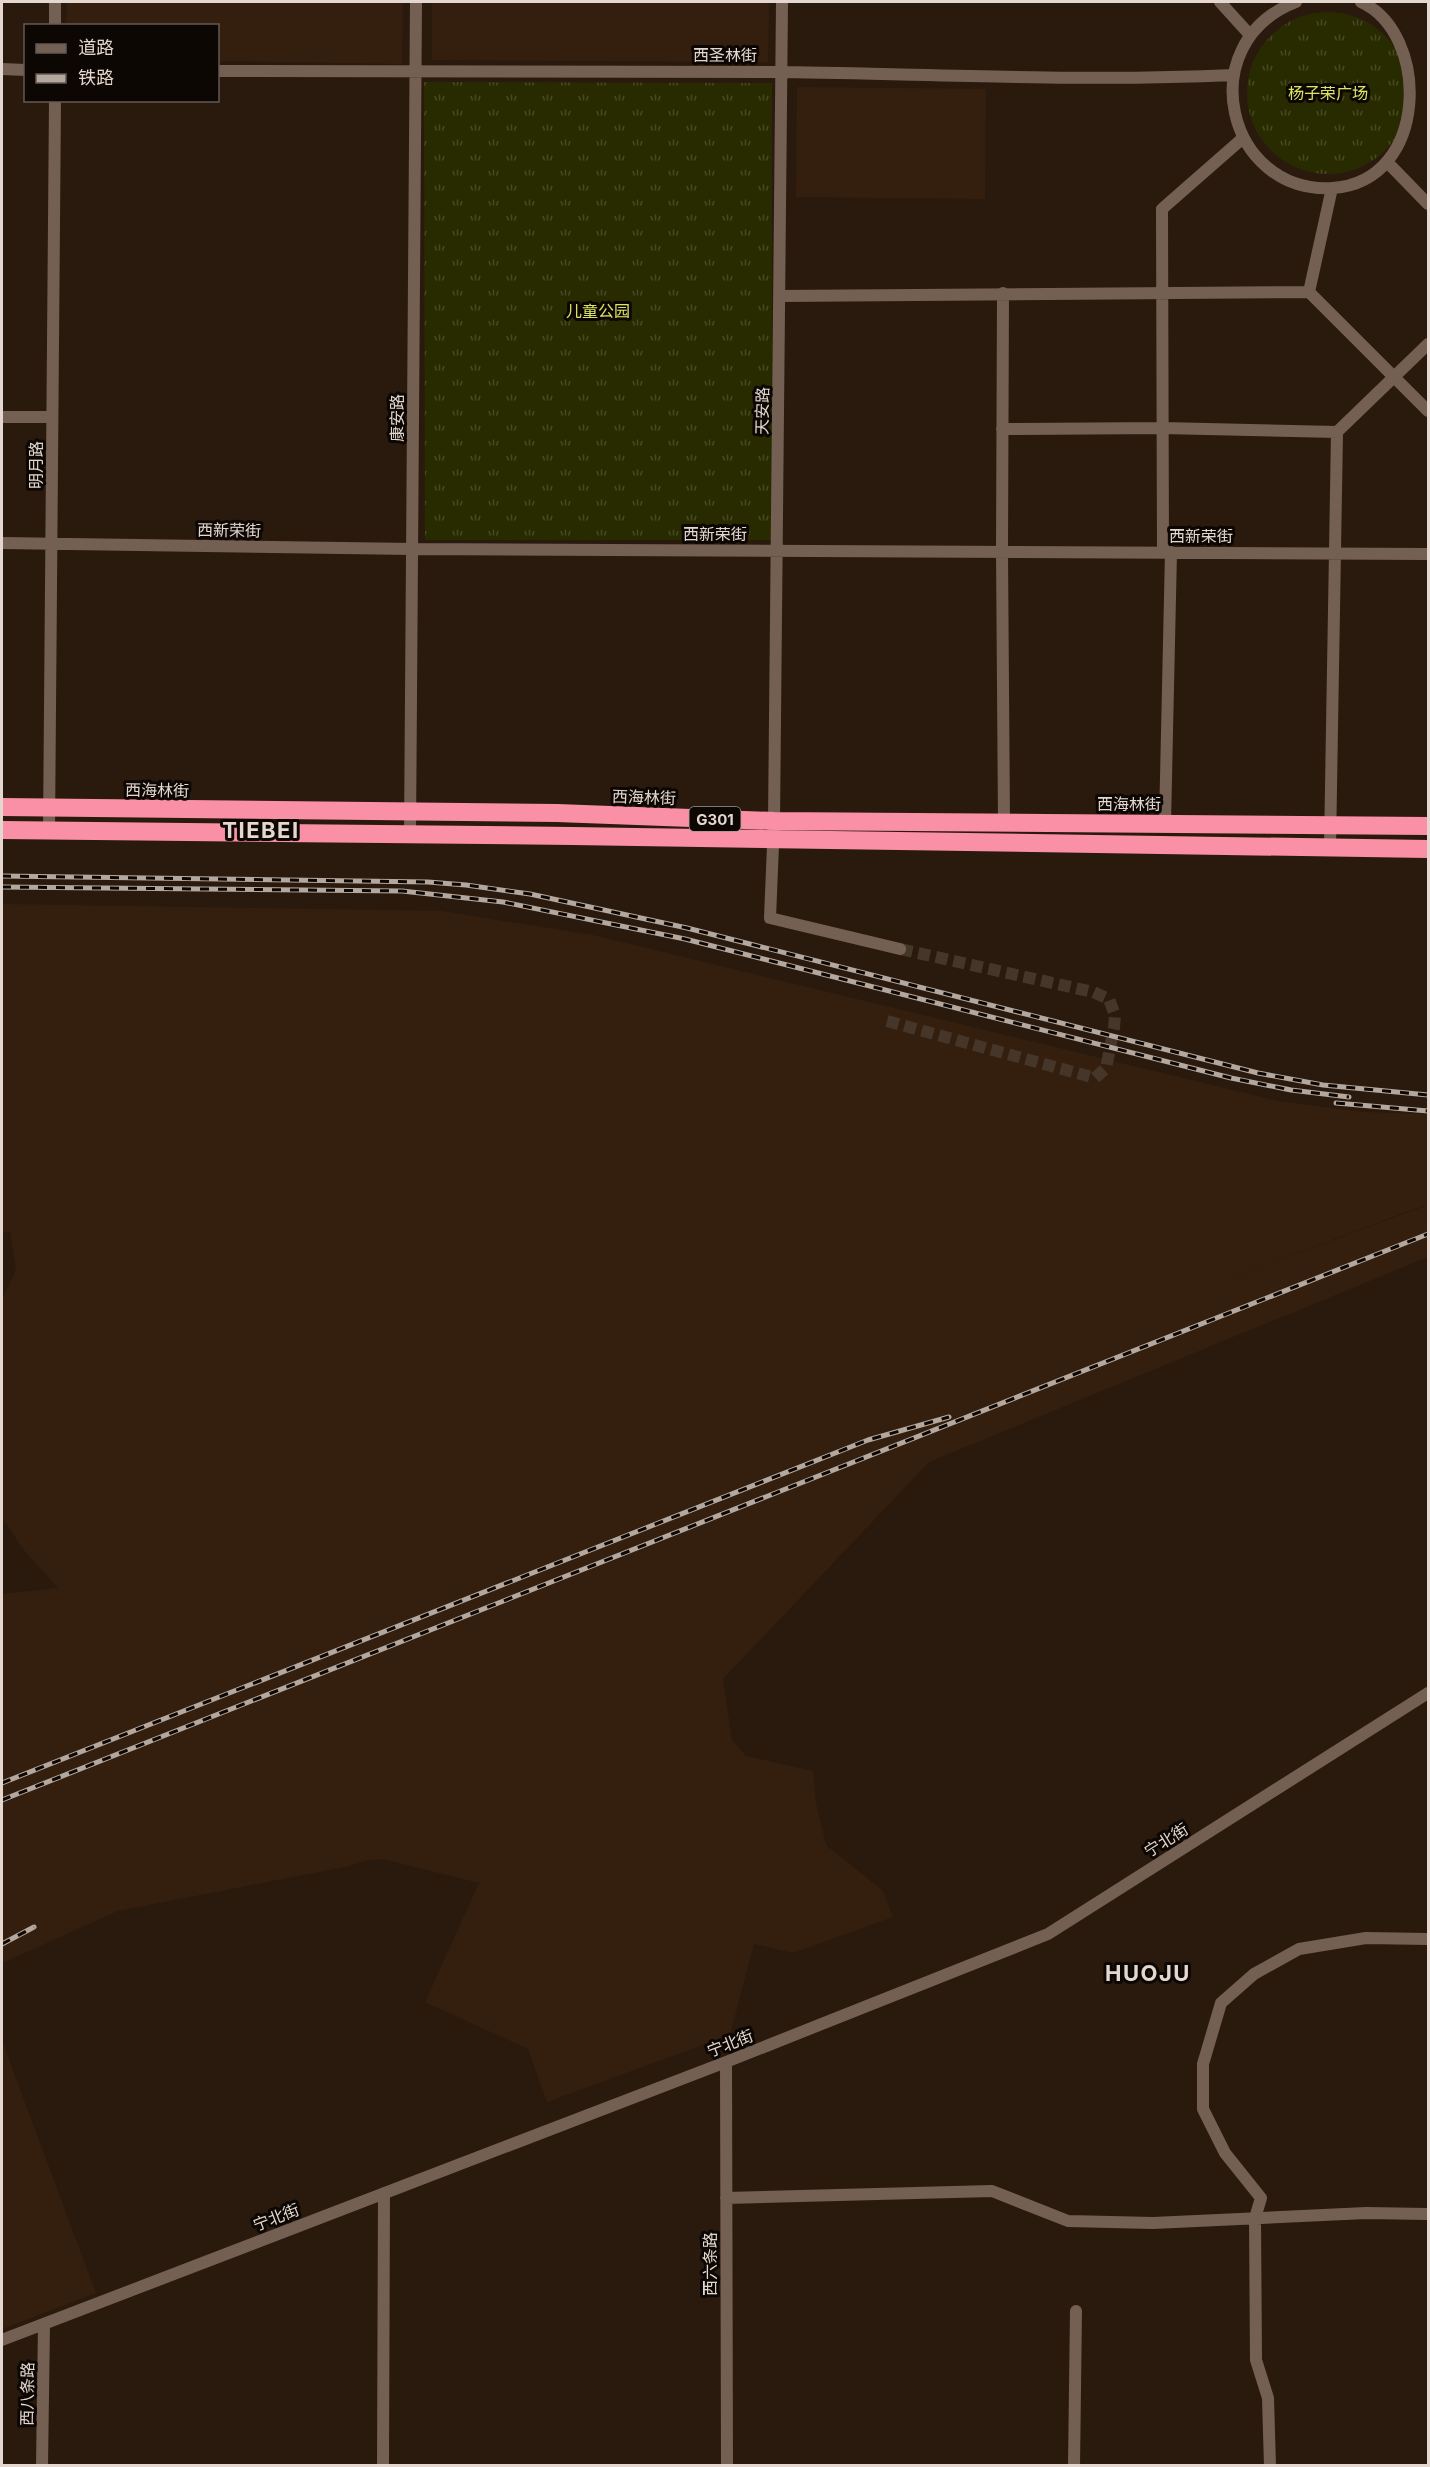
<svg xmlns="http://www.w3.org/2000/svg" width="1430" height="2467" font-family="Inter,'Noto Sans SC',sans-serif">
<style>
.built{fill:#341f0e}
.grass{fill:url(#grass-tufts)}
.lines{fill:none;stroke-linecap:round;stroke-linejoin:round}
.minor-tunnel{stroke:#46362a;stroke-width:12;stroke-dasharray:12 6;stroke-linecap:butt}
.minor{stroke:#746052;stroke-width:12}
.highway{stroke:#fa90a5;stroke-width:18}
.rail-casing{stroke:#b4a79d;stroke-width:5}
.rail{stroke:#0d0703;stroke-width:3;stroke-dasharray:9;stroke-linecap:butt}
.labels{text-anchor:middle;dominant-baseline:central;stroke-width:6;stroke-linejoin:round;paint-order:stroke}
.shield{fill:#0d0703;stroke:#a39992;stroke-width:1.5}
.shield-label{font-size:15px;font-weight:bold;fill:#e3d7cf}
.street-label{font-size:16px;fill:#e3d7cf;stroke:#0d0703}
.park-label{font-size:16px;fill:#dae567;stroke:#0d0703}
.district-label{font-size:22px;font-weight:bold;letter-spacing:1.5px;fill:#e3d7cf;stroke:#0d0703}
</style>
<defs>
<pattern id="grass-tufts" width="24" height="20" patternUnits="userSpaceOnUse" patternTransform="scale(1.5)"><rect width="24" height="20" fill="#282b00"/><path d="M3 7l-1-3M5 7V3M7 7l1-3M15 17l-1-3M17 17v-4M19 17l1-3" fill="none" stroke="#474924"/></pattern>
</defs>
<rect width="100%" height="100%" fill="#2a1a0d"/>
<path class="built" d="M67,2H403L402,64L218,61V26L66,25Z
M432,2H769L768,62L432,60Z
M797,87L986,89L985,199L796,197Z
M2,904L441,911L593,935L1278,1101L1362,1112L1428,1114V1204L1211,1285L1428,1205V1257L929,1462L723,1679L732,1740L746,1756L813,1771L816,1803L826,1845L883,1891L893,1917L793,1953L754,1944L730,2035L547,2102L528,2049L425,2002L479,1883L382,1859L364,1861L350,1866L118,1911L2,1963V1594L58,1588L23,1549L2,1517V1300L16,1270L10,1232L2,1233Z
M2,2041L96,2293L2,2329Z"/>
<path class="grass" d="M1247 93a81 81 0 1 1 162 0a81 81 0 1 1-162 0Z
M424,82L772,83V540H425Z"/>
<g class="lines">
<path class="minor-tunnel" d="M887,1021L1095,1078L1106,1068L1114,1028L1115,1015L1109,999L1093,992L900,949"/>
<path class="minor" d="M782,2L774,821L770,918L900,949
M1220,2L1250,35
M1296,2C1190,43 1227,195 1333,188C1430,181 1430,33 1361,2
M55,26V2
M2,69L26,70
M218,71C406,73 595,70 784,72C934,74 1084,82 1233,75
M1391,166L1428,204
M1332,188L1309,292L1428,411
M1003,293L1002,551L1004,822
M779,296L1309,292
M2,417H52
M1002,429L1163,428L1337,432L1428,344
M2,543L413,549L1428,554
M1163,552L1162,209L1243,138
M1165,823L1171,552
M49,830L55,100
M410,834L416,2
M1330,847L1337,432
M726,2062L727,2466
M726,2198L992,2191L1068,2221L1153,2223L1366,2213L1428,2214
M2,2340L726,2062L1048,1934L1428,1693
M42,2466L44,2324
M383,2466L384,2193
M1074,2466L1076,2311
M1270,2466L1268,2398L1256,2360L1255,2218L1261,2198L1225,2153L1203,2109V2064L1221,2003L1254,1974L1299,1949L1366,1938L1428,1939"/>
<path class="highway" d="M2,807L557,813L774,821L1428,826
M2,830L572,836L1428,849"/>
<defs>
<path id="rail" d="M2,876L428,882L466,885L530,894L687,928L1258,1073L1323,1085L1428,1095
M2,887L402,891L503,902L685,939L1231,1078L1291,1090L1349,1097
M1336,1103L1428,1111
M2,1783L868,1440L949,1417
M2,1800L1428,1234
M2,1944L34,1927"/>
</defs>
<use href="#rail" class="rail-casing"/>
<use href="#rail" class="rail"/>
</g>
<g class="labels">
<rect class="shield" x="689.5" y="807" width="51" height="24" rx="4.5"/>
<g class="shield-label">
<text x="715" y="819">G301</text>
</g>
<g class="street-label">
<text x="725" y="55">西圣林街</text>
<text transform="translate(762 411) rotate(-89)">天安路</text>
<text transform="translate(397 418) rotate(-90)">康安路</text>
<text transform="translate(36 465) rotate(-90)">明月路</text>
<text transform="translate(229 530) rotate(1)">西新荣街</text>
<text x="715" y="534">西新荣街</text>
<text x="1201" y="536">西新荣街</text>
<text transform="translate(157 790) rotate(1)">西海林街</text>
<text transform="translate(644 797) rotate(2)">西海林街</text>
<text x="1129" y="804">西海林街</text>
<text transform="translate(1166 1840) rotate(-32)">宁北街</text>
<text transform="translate(730 2043) rotate(-21)">宁北街</text>
<text transform="translate(276 2217) rotate(-21)">宁北街</text>
<text transform="translate(710 2264) rotate(-90)">西六条路</text>
<text transform="translate(27 2394) rotate(-89)">西八条路</text>
</g>
<g class="park-label">
<text x="1328" y="93">杨子荣广场</text>
<text x="598" y="311">儿童公园</text>
</g>
<g class="district-label">
<text x="261" y="830">TIEBEI</text>
<text x="1148" y="1973">HUOJU</text>
</g>
</g>
<rect width="1430" height="2467" fill="none" stroke="#e3d7cf" stroke-width="6"/>
<rect x="24" y="24" width="195" height="78" fill="#0d0703" stroke="#635a55" stroke-width="1.5"/>
<rect x="36" y="44" width="30" height="9" fill="#746052" stroke="#635a55" stroke-width="1.5"/>
<text x="78" y="54" font-size="18" fill="#e3d7cf">道路</text>
<rect x="36" y="74" width="30" height="9" fill="#b4a79d" stroke="#635a55" stroke-width="1.5"/>
<text x="78" y="84" font-size="18" fill="#e3d7cf">铁路</text>
</svg>
